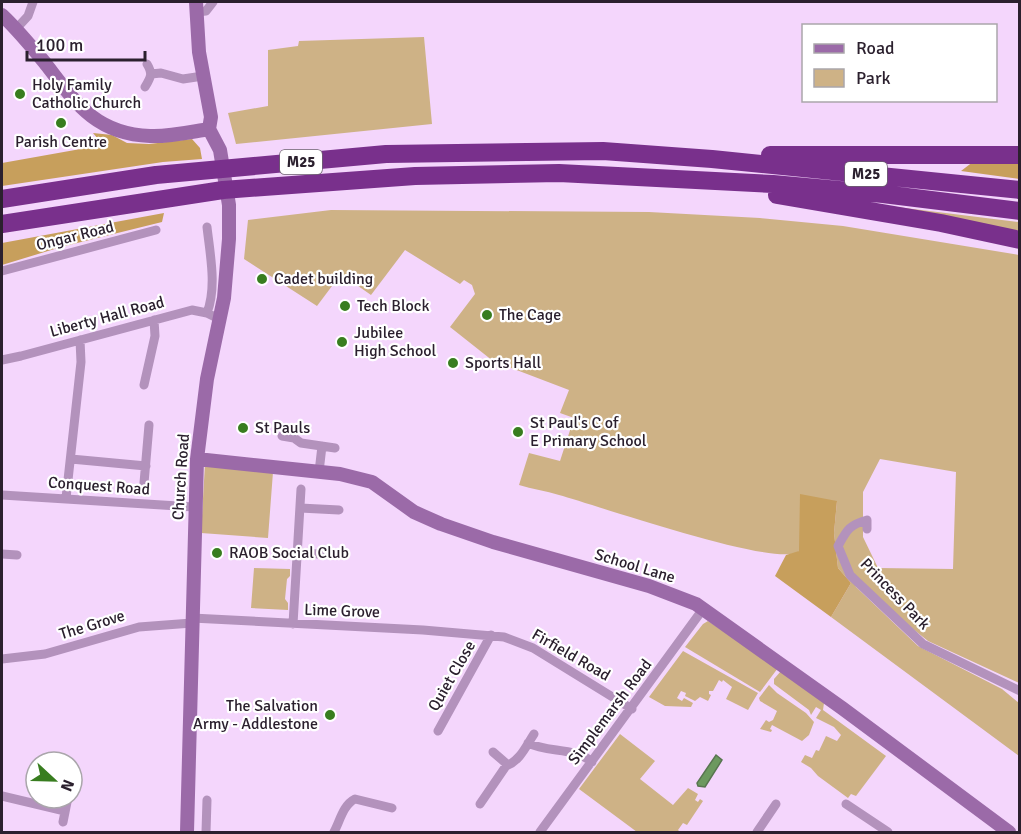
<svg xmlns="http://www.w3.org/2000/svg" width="1021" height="834" font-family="Signika,sans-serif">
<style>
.green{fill:#ceb286;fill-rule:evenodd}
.forest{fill:#c79f5c}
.water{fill:#6c995f;stroke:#587550;stroke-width:1.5}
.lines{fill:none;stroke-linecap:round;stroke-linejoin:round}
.street{stroke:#b392bc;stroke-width:9}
.secondary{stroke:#9b6aa8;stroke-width:14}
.highway{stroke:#79308c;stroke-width:18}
.poi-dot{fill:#387d1f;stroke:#fff;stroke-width:2}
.labels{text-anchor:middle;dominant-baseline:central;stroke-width:4.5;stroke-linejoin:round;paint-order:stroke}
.shield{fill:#fff;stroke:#6b636d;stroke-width:1.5}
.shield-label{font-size:15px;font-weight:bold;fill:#2b202e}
.poi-label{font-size:16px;fill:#2b202e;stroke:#fff;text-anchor:start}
.street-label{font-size:16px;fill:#2b202e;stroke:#fff}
</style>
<rect width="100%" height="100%" fill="#f4d6fc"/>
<path class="green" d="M424,37L432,124L236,144L228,113L268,106V50L298,46L299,41Z
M889,206L1019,222V233Z
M331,210L649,212L760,218L843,226L1019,255V683L928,641L873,597L855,586L918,646L1002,689L1019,703V756L831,617L851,583L838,568L834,533L837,501C830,510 805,547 798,552C773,567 596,505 559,495C546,491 532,489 519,485L529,453L560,461L574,418L560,413L569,390L493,361L450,327L475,294L472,285L464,280L460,284L405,250L371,295L341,274L317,306L244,259L248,220ZM880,459L956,472L953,569L878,568L863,537V492Z
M205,464L273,472L268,538L201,533Z
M254,568L290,569V576L287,579L285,599L288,603V610L251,608Z
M708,621L778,668L760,692L685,647L703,624Z
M683,651L758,693L748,710L726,699L732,687L723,680L722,682L719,680L713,691H709V694L711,695L708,701L700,697L695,701L685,696L686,693L681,691L677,698L682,701L684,698L693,703L691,707L665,706L649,697Z
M781,671L824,703L823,710L886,756L856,796L851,794L848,798L818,776L811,768L801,762L805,755L812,758L816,750L819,751L826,736L837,741L841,735L834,727L816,718L821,710L816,707L811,715L809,710L774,684V679Z
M769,685L777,693L806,713L814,722L809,735L802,741L772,725L770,729L772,730L771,732L760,729L766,720L769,722L773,720L777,711L760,701L759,698Z
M620,734L655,761L640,779L673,805L688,788L698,794L695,800L698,802L700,799L703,801L687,825L683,823L678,830L680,832H637L579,789Z"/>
<path class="forest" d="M93,133L112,135L127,143L149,144L192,139L200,148L202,159L163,162L2,186V163L103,145Z
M978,158L1019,159V179L961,171Z
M164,213L162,222L61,247L2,265V243Z
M800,494L837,501L834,533L838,568L851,583L831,617L775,576L786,555L799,551Z"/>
<path class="water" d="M716,755L722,760L705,787L698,786L697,783Z"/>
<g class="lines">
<path class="street" d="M197,12L206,11L213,2
M16,29L28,16L33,2
M151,74L161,73L183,79L203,76
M145,87C151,77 153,74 147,64
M207,227C210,254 217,287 207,313
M2,271L156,230
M2,360L21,356L192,310L207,313L219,319
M144,385L155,336L154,320
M282,436L294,438L301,443L335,448
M71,459L146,466
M319,472L322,446
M144,483L149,425
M2,495L194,507
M66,498L81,362L80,340
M300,508L339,510
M867,529V520C849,525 847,530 838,546L850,575L923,644L1020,691
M297,553L340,555
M2,554L17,555
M192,618L423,630L504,637L533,648L632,709
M293,624L301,489
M2,659L45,654L139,627L192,623
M438,731L491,635
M528,743C548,753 575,747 592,762
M493,752L508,765
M2,796L65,811
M480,804L506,766C520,761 526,746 534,734
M846,804L888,832
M63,822L67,802
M206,832L207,800
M334,832C340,821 343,805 355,799L392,808
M540,832L703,609
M757,832L776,804"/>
<path class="secondary" d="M196,2L199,52L211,117L209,129
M2,15C18,30 31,46 45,63C75,102 95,134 150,136C169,137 190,132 209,129
M197,459L340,474L372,482L414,512L441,524L493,542L649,586L696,604L842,708L1009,832
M187,832L197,459L207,379L224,298L229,239V205L220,150L209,129"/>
<path class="highway" d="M770,155H1020
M777,195L941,223L1020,240
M2,199L156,175L386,154L603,151L712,159L1020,190
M2,224L223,190L415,176L559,173L773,184L883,194L1020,211"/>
</g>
<g class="poi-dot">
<circle cx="20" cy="94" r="6"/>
<circle cx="61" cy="123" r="6"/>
<circle cx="262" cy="279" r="6"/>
<circle cx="345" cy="306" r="6"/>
<circle cx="487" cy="315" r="6"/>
<circle cx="342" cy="342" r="6"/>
<circle cx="453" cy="363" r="6"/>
<circle cx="243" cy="428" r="6"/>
<circle cx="518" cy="432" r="6"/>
<circle cx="217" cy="553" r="6"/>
<circle cx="330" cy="715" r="6"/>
</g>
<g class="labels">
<g class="shield">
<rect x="280" y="150" width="42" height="24" rx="4.5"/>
<rect x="845" y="162" width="42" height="24" rx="4.5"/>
</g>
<g class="shield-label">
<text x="301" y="162">M25</text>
<text x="866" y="174">M25</text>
</g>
<g class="poi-label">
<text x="32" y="85">Holy Family<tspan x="32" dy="18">Catholic Church</tspan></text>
<text x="61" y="142" text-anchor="middle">Parish Centre</text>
<text x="274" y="279">Cadet building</text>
<text x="357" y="306">Tech Block</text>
<text x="499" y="315">The Cage</text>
<text x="354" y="333">Jubilee<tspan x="354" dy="18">High School</tspan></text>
<text x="465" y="363">Sports Hall</text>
<text x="530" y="423">St Paul's C of<tspan x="530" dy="18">E Primary School</tspan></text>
<text x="255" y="428">St Pauls</text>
<text x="229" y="553">RAOB Social Club</text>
<text x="318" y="706" text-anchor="end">The Salvation<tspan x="318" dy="18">Army - Addlestone</tspan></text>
</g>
<g class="street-label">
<text transform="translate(75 236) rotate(-14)">Ongar Road</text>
<text transform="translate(107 317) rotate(-15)">Liberty Hall Road</text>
<text transform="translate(181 477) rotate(-86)">Church Road</text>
<text transform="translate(99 486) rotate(4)">Conquest Road</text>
<text transform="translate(635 566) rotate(17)">School Lane</text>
<text transform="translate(895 594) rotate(46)">Princess Park</text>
<text transform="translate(342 611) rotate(2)">Lime Grove</text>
<text transform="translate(92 625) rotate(-17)">The Grove</text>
<text transform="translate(571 655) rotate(30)">Firfield Road</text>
<text transform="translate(452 676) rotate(-60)">Quiet Close</text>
<text transform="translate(610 712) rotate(-53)">Simplemarsh Road</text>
</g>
</g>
<rect width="1021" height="834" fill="none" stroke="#2b202e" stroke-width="6"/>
<rect x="802" y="24" width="195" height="78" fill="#ffffff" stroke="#aaa6ab" stroke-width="1.5"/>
<rect x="814" y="44" width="30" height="9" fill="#9b6aa8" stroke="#aaa6ab" stroke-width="1.5"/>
<text x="856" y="54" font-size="18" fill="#2b202e">Road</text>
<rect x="814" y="69" width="30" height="18" fill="#ceb286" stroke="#aaa6ab" stroke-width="1.5"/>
<text x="856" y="84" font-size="18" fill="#2b202e">Park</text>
<g transform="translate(54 780) rotate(112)"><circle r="28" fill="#ffffff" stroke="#aaa6ab" stroke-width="1.5"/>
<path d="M0-4.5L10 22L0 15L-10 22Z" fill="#387d1f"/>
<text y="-9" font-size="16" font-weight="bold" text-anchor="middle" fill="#2b202e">N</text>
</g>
<path d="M27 51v9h118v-9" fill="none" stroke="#2b202e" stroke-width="3"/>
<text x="36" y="51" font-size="18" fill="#2b202e" stroke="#ffffff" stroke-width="4.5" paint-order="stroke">100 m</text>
</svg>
